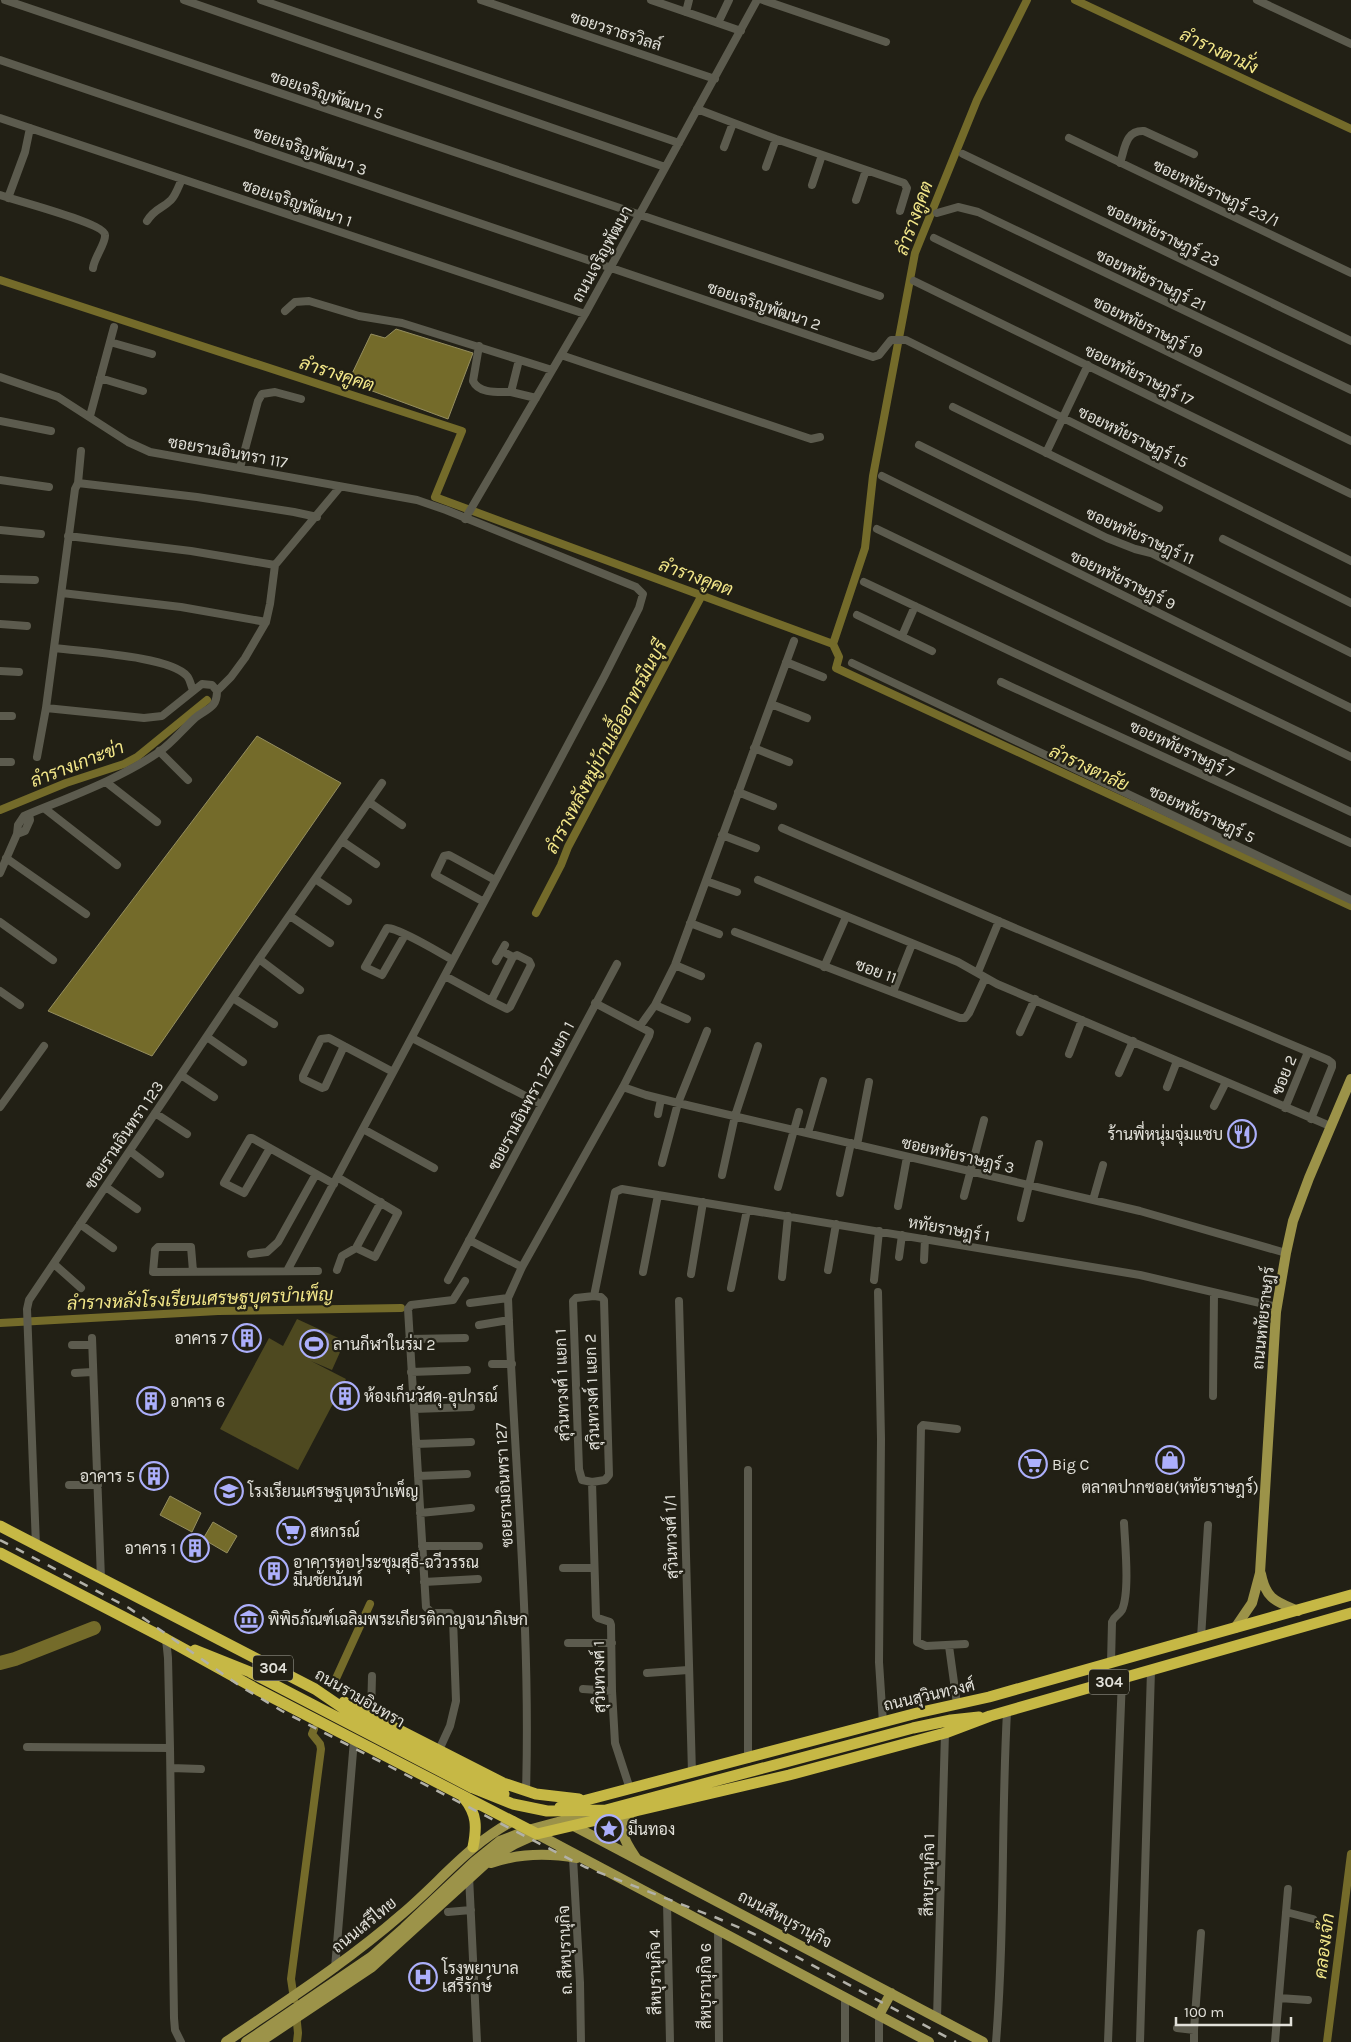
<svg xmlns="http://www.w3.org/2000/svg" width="1351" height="2042" font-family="Karla,Sarabun,sans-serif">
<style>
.green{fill:#4e4920}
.water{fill:#746b2a;stroke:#958e5f}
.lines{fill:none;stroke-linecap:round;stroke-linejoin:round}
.canal{stroke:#746b2a;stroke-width:8}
.river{stroke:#746b2a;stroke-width:14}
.minor{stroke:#5c5b4e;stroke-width:8}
.major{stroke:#9c9349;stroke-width:10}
.highway{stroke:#c6b845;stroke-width:11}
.rail{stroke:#b2b1a9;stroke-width:2.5;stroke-dasharray:9 9;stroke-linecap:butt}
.labels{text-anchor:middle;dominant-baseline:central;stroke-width:4.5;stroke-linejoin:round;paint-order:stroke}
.shield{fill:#222015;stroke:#a8a79f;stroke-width:1}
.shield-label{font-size:15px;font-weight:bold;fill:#e2e1da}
.street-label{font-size:16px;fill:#e2e1da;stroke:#222015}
.poi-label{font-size:16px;fill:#e2e1da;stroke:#222015;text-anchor:start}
.water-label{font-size:18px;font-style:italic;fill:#f3e789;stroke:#222015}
</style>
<rect width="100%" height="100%" fill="#222015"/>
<path class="green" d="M297,1319L345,1341L332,1370L311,1361L346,1379L298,1470L220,1429L269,1338L283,1346Z"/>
<path class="water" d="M396,329L473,353L448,419L348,382L371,334L385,338Z
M257,736L341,783L152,1056L48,1011Z
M170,1496L201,1513L192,1532L160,1515Z
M213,1522L237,1536L227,1553L203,1539Z"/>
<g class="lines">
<path class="canal" d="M1075,0L1351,129
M0,280L462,431L435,497L833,644L865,548L873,476L915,253L977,100L1027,0
M833,644L839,657L836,668L1351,906
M0,810L66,783L124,764L137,757L207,700
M536,913L561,865L568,847L702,595
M0,1323L218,1311L401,1308
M333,1685L370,1604
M294,1999L291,1979L321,1749L320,1744L312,1734L314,1729
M296,2013L298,2033L297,2042
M1327,2042L1351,1854"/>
<path class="river" d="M0,1663L15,1659L94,1628"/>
<path class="minor" d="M5,0L880,296
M184,0L665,167
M261,0L679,143
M481,0L715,79
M651,0L718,23
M729,0L718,23L741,31
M763,0L886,42
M1257,0L1351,44
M686,12L689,0
M0,60L873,357L879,355L891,340H906L1351,561
M697,109L776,139L904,183L907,188L900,211
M0,118L585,314
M1069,138L1351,273
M724,147L733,123
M963,154L1351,341
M1120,163C1125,149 1125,130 1144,131L1194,154
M766,167L776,139
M812,185L822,155
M0,195C14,200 104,223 105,235C106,243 94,258 93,268
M8,198L25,152L30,128
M856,200L866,170
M937,213L958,207L978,212L1351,390
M147,221C155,208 162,209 171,200C176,195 179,185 182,179
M934,238L1351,441
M914,281L1351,494
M285,311L295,302L309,301L359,316L402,323L552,370
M110,342L152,354
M479,346L473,381C479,394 498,392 511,392
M561,355L811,439L820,437
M519,360L511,392L536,398
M0,377L58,397L128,442L150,452L417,500L446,510L636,587L643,594L639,608L604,677L287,1271
M100,378L143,391
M953,407L1159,508
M90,416L114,327
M0,421L51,431
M919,445L1107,538L1135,549L1151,553L1351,653
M1046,453L1088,365
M240,468L258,401L262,394L275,392L301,399
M882,476L1351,708
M0,480L49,487
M78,483L197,497L294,512L317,517
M465,519L585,314L757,0
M877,529L1351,757
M0,530L41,534
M68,536L191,551L275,565
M1223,539L1351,603
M0,579L35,580
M864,582L1351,812
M62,593L181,607L266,622
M857,615L932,651
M0,624L27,626
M902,636L915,606
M55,648C83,652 170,656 187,676C190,679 191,686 193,690
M786,662L823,677
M852,663L1351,900
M0,671L19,672
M1001,682L1351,843
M771,704L807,718
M46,708L144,718L162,716L202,684L212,685L217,691
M0,716H12
M754,748L789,762
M159,751L188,780
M37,757L46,708L75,489L78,483L81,451
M0,762H11
M106,782L157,822
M738,792L773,806
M369,802L402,825
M44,808L117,865
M782,828L1010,926L1328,1060L1332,1063V1067L1311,1119
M17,834L25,831L30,820L29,814
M722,835L756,848
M342,841L376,864
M6,858L86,914
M0,873L17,834L18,825L24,816C69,797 118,780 159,752C172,743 183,729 195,718C207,708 217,709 217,691L231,677L245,658L266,622L270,604L275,565L340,487
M315,879L348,901
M758,880L958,962L997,984L1330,1126
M706,881L737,892
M484,902L435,875L444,856L449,855L495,880
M290,916L330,943
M0,922L53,960
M690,923L719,934
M735,932L960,1018H965L969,1013L985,978
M405,935L382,975L365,967L387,928C399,928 440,953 453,960
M502,951L513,957L517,955L529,961L531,965L510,1007L507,1009L491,1001L513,957
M259,959L300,990
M496,961L505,945
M675,965L701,976
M824,967L846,917
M978,972L999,921
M445,976L491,1001
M0,991L20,1005
M893,992L912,944
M233,998L274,1024
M655,1005L687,1019
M640,1026L655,1005L675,965L794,641
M1020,1032L1035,999
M207,1037L243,1062
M412,1038L541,1104
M344,1046L325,1087L322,1088L303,1079V1076L321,1039L329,1038L393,1072
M1069,1054L1082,1020
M1119,1073L1133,1041
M181,1075L214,1097
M623,1087L646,1095L678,1103L1140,1211L1286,1253
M1167,1087L1177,1061
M1214,1106L1226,1082
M0,1107L44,1046
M1285,1108L1308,1052
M155,1113L187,1134
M658,1114L661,1099
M363,1129L434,1168
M808,1133L823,1081
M857,1145L869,1082
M270,1148L244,1193L224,1183L250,1138H252L334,1184
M130,1151L160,1174
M662,1163L678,1103L707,1031
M722,1175L735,1116L758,1046
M337,1177L398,1213L375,1257L356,1248
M106,1187L137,1209
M778,1187L799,1112
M840,1193L851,1143
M964,1196L984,1120
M1093,1200L1103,1165
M898,1206L907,1157
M1021,1218L1039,1144
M80,1224L113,1248
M469,1240L522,1267
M251,1254L267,1252L278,1242L316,1174
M899,1257L902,1235
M924,1260L925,1239
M54,1264L81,1288
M337,1270L342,1256L356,1248L381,1202
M828,1270L836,1224
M193,1271L191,1247H158L155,1250L153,1272L318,1271
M643,1272L658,1195
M691,1274L703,1202
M782,1277L788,1216
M448,1280L617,964
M874,1280L879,1231
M731,1288L747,1210
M878,1292L881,1439L879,1662L883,1723
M594,1296L615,1192L622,1189L1140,1275L1277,1307
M594,1296L601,1297L604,1300L609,1475L605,1480L592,1482L582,1480L579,1469L573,1301L576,1298Z
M679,1301L692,1773
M470,1303L508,1298
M479,1325L509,1320
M92,1338L101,1579
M409,1339L465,1338
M72,1345H92
M492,1364H512
M411,1372L467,1370
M75,1373L92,1372
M1213,1396L1214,1293
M414,1409L471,1407
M957,1429L923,1425L921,1427L917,1642L926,1646L965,1644
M416,1444L471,1442
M748,1470V1759
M418,1476L467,1474
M592,1482L596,1616L598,1618L610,1622L611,1625L612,1691L615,1743L630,1789
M69,1485H98
M420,1513L471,1508
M36,1546L27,1309L29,1300L259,959L382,783
M422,1546H479
M563,1568H594
M424,1582L478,1579
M1201,1638L1208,1525
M166,1639L168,1658L170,1748L174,2018L175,2030L181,2042
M568,1643H612
M949,1646L957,1704
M1111,1663L1112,1622C1114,1616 1119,1615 1122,1610C1130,1592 1125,1544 1124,1523
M647,1673L688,1670
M583,1689L612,1691
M371,1715L372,1676
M27,1747L170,1748
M439,1750L450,1726L456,1701L453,1619L450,1613H432L426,1607L408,1309L411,1305L453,1300L465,1281
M171,1768L201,1769
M526,1791C531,1626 514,1462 508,1298L522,1267L623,1087L649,1036L650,1032L595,1003
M573,1858L580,1983L581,2042
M469,1876L477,2042
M667,1902L670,2042
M448,1912L471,1910
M1286,1912L1313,1919
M718,1929L719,2042
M335,1968L354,1740
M845,1997V2042
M1279,1998L1308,2000
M879,2015V2042
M937,2018L945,1733
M1177,2028L1194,2030V2042
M1194,2030L1201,1933
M996,2042C1005,1932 1001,1822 1007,1712
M1108,2042L1122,1678
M1140,2042L1151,1670
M1275,2042L1288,1889"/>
<path class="major" d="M1261,1574C1266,1599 1275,1601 1298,1611
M1235,1628L1252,1603L1260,1573L1276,1312L1286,1253L1293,1221L1309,1178L1351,1079
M634,1812C615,1828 624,1840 636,1858
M572,1825L983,2042
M491,1863C520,1853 548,1853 577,1858
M879,2015L891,1993
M226,2042C286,2001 347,1962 402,1914C439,1883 469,1844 513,1821
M246,2042L371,1957L404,1928L474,1862L500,1841L528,1830L595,1812
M260,2042L372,1967L494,1856L515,1844L537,1834L929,2042"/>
<path class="highway" d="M0,1526L315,1689L356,1717L504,1794
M0,1553L166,1639L258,1690L537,1834L789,1775L945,1733L990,1716L1351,1613
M195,1650L250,1672L473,1788L513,1804L547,1811L606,1810L913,1728L951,1720L979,1717
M344,1702L503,1783L536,1794L579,1799
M464,1798C477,1814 477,1827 473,1847
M560,1807L917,1713L989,1697L1351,1595"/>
<path class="rail" d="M0,1540L129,1608L240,1686L282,1711L585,1867L717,1918L754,1934L956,2042"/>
</g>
<defs>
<symbol id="restaurant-ring" viewBox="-11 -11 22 22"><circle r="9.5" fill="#222015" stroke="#acaffb" stroke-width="1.5"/><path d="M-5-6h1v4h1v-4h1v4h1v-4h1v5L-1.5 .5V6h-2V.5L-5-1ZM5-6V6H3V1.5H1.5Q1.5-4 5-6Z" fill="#acaffb"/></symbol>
<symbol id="building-ring" viewBox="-11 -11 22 22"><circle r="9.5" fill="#222015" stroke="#acaffb" stroke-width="1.5"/><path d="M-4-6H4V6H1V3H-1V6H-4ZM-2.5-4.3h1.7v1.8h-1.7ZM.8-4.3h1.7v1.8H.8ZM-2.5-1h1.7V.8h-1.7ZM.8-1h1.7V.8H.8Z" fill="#acaffb"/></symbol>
<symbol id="stadium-ring" viewBox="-11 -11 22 22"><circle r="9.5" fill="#222015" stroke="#acaffb" stroke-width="1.5"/><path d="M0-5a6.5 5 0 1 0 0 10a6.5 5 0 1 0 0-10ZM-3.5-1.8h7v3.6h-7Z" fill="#acaffb"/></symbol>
<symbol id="shop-ring" viewBox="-11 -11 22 22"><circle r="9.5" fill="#222015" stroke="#acaffb" stroke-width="1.5"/><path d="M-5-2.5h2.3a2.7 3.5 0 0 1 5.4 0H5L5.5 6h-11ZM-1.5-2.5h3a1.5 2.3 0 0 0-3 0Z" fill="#acaffb"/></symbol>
<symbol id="supermarket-ring" viewBox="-11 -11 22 22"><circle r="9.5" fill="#222015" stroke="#acaffb" stroke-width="1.5"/><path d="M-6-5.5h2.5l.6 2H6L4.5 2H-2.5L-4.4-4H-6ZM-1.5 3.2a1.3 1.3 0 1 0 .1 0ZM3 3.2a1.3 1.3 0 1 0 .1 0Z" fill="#acaffb"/></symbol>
<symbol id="school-ring" viewBox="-11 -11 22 22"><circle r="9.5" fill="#222015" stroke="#acaffb" stroke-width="1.5"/><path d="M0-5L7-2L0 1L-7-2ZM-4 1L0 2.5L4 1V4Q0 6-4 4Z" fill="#acaffb"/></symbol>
<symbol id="museum-ring" viewBox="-11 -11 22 22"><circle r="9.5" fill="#222015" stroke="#acaffb" stroke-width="1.5"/><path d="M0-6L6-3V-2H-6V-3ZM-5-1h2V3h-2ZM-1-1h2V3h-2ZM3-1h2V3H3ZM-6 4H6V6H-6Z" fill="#acaffb"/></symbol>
<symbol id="sight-ring" viewBox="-11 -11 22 22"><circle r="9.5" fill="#222015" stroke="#acaffb" stroke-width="1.5"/><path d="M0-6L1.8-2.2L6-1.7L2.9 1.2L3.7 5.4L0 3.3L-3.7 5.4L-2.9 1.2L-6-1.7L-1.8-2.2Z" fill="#acaffb"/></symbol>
<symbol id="hospital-ring" viewBox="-11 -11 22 22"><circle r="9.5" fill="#222015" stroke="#acaffb" stroke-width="1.5"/><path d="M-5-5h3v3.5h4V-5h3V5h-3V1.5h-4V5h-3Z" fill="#acaffb"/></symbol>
</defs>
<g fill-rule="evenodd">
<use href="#restaurant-ring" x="1226" y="1118" width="32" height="32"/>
<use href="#building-ring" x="231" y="1322" width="32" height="32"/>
<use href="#stadium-ring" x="298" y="1328" width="32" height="32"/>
<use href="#building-ring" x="329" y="1380" width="32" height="32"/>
<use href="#building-ring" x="135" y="1385" width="32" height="32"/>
<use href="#shop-ring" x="1154" y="1444" width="32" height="32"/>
<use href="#supermarket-ring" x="1017" y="1448" width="32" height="32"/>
<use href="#building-ring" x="138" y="1460" width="32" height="32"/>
<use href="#school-ring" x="213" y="1475" width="32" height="32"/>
<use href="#supermarket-ring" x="275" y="1515" width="32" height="32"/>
<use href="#building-ring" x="179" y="1532" width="32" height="32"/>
<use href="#building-ring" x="258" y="1555" width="32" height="32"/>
<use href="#museum-ring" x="233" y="1603" width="32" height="32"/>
<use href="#sight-ring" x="593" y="1813" width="32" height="32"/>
<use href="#hospital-ring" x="407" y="1961" width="32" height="32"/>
</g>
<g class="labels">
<g class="shield">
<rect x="253" y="1655.5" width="40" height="25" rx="4"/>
<rect x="1089" y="1669.5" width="40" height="25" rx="4"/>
</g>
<g class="shield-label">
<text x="273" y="1668">304</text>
<text x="1109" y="1682">304</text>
</g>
<g class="street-label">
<text transform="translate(616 31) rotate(18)">ซอยวราธรวิลล์</text>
<text transform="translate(327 95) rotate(19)">ซอยเจริญพัฒนา 5</text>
<text transform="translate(310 151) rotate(19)">ซอยเจริญพัฒนา 3</text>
<text transform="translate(1216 193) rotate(25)">ซอยหทัยราษฎร์ 23/1</text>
<text transform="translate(297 203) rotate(19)">ซอยเจริญพัฒนา 1</text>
<text transform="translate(1163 235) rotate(26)">ซอยหทัยราษฎร์ 23</text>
<text transform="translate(602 254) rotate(-61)">ถนนเจริญพัฒนา</text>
<text transform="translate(1151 280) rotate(26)">ซอยหทัยราษฎร์ 21</text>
<text transform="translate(764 306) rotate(19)">ซอยเจริญพัฒนา 2</text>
<text transform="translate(1148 327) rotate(26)">ซอยหทัยราษฎร์ 19</text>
<text transform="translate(1139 375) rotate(26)">ซอยหทัยราษฎร์ 17</text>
<text transform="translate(1133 437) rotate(26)">ซอยหทัยราษฎร์ 15</text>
<text transform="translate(228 452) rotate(10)">ซอยรามอินทรา 117</text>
<text transform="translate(1140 536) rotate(24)">ซอยหทัยราษฎร์ 11</text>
<text transform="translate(1123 580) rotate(26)">ซอยหทัยราษฎร์ 9</text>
<text transform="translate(1182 749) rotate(25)">ซอยหทัยราษฎร์ 7</text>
<text transform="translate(1202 814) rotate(25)">ซอยหทัยราษฎร์ 5</text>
<text transform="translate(876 971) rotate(20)">ซอย 11</text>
<text transform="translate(1284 1075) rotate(-68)">ซอย 2</text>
<text transform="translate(531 1096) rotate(-62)">ซอยรามอินทรา 127 แยก 1</text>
<text transform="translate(124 1135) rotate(-56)">ซอยรามอินทรา 123</text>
<text transform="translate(958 1155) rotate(13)">ซอยหทัยราษฎร์ 3</text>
<text transform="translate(949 1229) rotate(10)">หทัยราษฎร์ 1</text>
<text transform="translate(1263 1318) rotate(-84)">ถนนหทัยราษฎร์</text>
<text transform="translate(562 1385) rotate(-92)">สุวินทวงศ์ 1 แยก 1</text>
<text transform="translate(592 1392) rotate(-92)">สุวินทวงศ์ 1 แยก 2</text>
<text transform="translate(504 1485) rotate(-93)">ซอยรามอินทรา 127</text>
<text transform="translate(671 1537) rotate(-92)">สุวินทวงศ์ 1/1</text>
<text transform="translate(599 1677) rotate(-91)">สุวินทวงศ์ 1</text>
<text transform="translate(929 1695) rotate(-13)">ถนนสุวินทวงศ์</text>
<text transform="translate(360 1698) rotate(30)">ถนนรามอินทรา</text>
<text transform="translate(928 1875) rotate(-89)">สีหบุรานุกิจ 1</text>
<text transform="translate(785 1919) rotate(28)">ถนนสีหบุรานุกิจ</text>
<text transform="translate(364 1925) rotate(-39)">ถนนเสรีไทย</text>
<text transform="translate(565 1950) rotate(-92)">ถ. สีหบุรานุกิจ</text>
<text transform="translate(655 1972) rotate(-91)">สีหบุรานุกิจ 4</text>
<text transform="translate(705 1986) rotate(-90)">สีหบุรานุกิจ 6</text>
</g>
<g class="poi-label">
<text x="1223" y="1134" text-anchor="end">ร้านพี่หนุ่มจุ่มแซบ</text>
<text x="228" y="1338" text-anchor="end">อาคาร 7</text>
<text x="333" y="1344">ลานกีฬาในร่ม 2</text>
<text x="364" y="1396">ห้องเก็นวัสดุ-อุปกรณ์</text>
<text x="170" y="1401">อาคาร 6</text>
<text x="1052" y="1464">Big C</text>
<text x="135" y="1476" text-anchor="end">อาคาร 5</text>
<text x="1170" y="1487" text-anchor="middle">ตลาดปากซอย(หทัยราษฎร์)</text>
<text x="248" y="1491">โรงเรียนเศรษฐบุตรบำเพ็ญ</text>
<text x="310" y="1531">สหกรณ์</text>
<text x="176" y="1548" text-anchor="end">อาคาร 1</text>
<text x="293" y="1562">อาคารหอประชุมสุธี-ฉวีวรรณ<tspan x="293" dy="18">มีนชัยนันท์</tspan></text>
<text x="268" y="1619">พิพิธภัณฑ์เฉลิมพระเกียรติกาญจนาภิเษก</text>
<text x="628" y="1829">มีนทอง</text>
<text x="442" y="1968">โรงพยาบาล<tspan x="442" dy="18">เสรีรักษ์</tspan></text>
</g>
<g class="water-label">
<text transform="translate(1219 51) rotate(25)">ลำรางตามั่ง</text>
<text transform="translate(914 218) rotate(-70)">ลำรางคูคต</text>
<text transform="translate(337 374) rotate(18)">ลำรางคูคต</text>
<text transform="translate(696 577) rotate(20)">ลำรางคูคต</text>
<text transform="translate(606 747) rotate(-62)">ลำรางหลังหมู่บ้านเอื้ออาทรมีนบุรี</text>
<text transform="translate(77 764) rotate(-21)">ลำรางเกาะข่า</text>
<text transform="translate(1089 768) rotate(25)">ลำรางตาลัย</text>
<text transform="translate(200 1299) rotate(-2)">ลำรางหลังโรงเรียนเศรษฐบุตรบำเพ็ญ</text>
<text transform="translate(1324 1946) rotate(-83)">คลองเจ๊ก</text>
</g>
</g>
<path d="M1176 2017v8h115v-8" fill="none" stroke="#e2e1da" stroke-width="2.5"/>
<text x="1184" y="2017" font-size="15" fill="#e2e1da" stroke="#222015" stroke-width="4" paint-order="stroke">100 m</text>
</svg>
